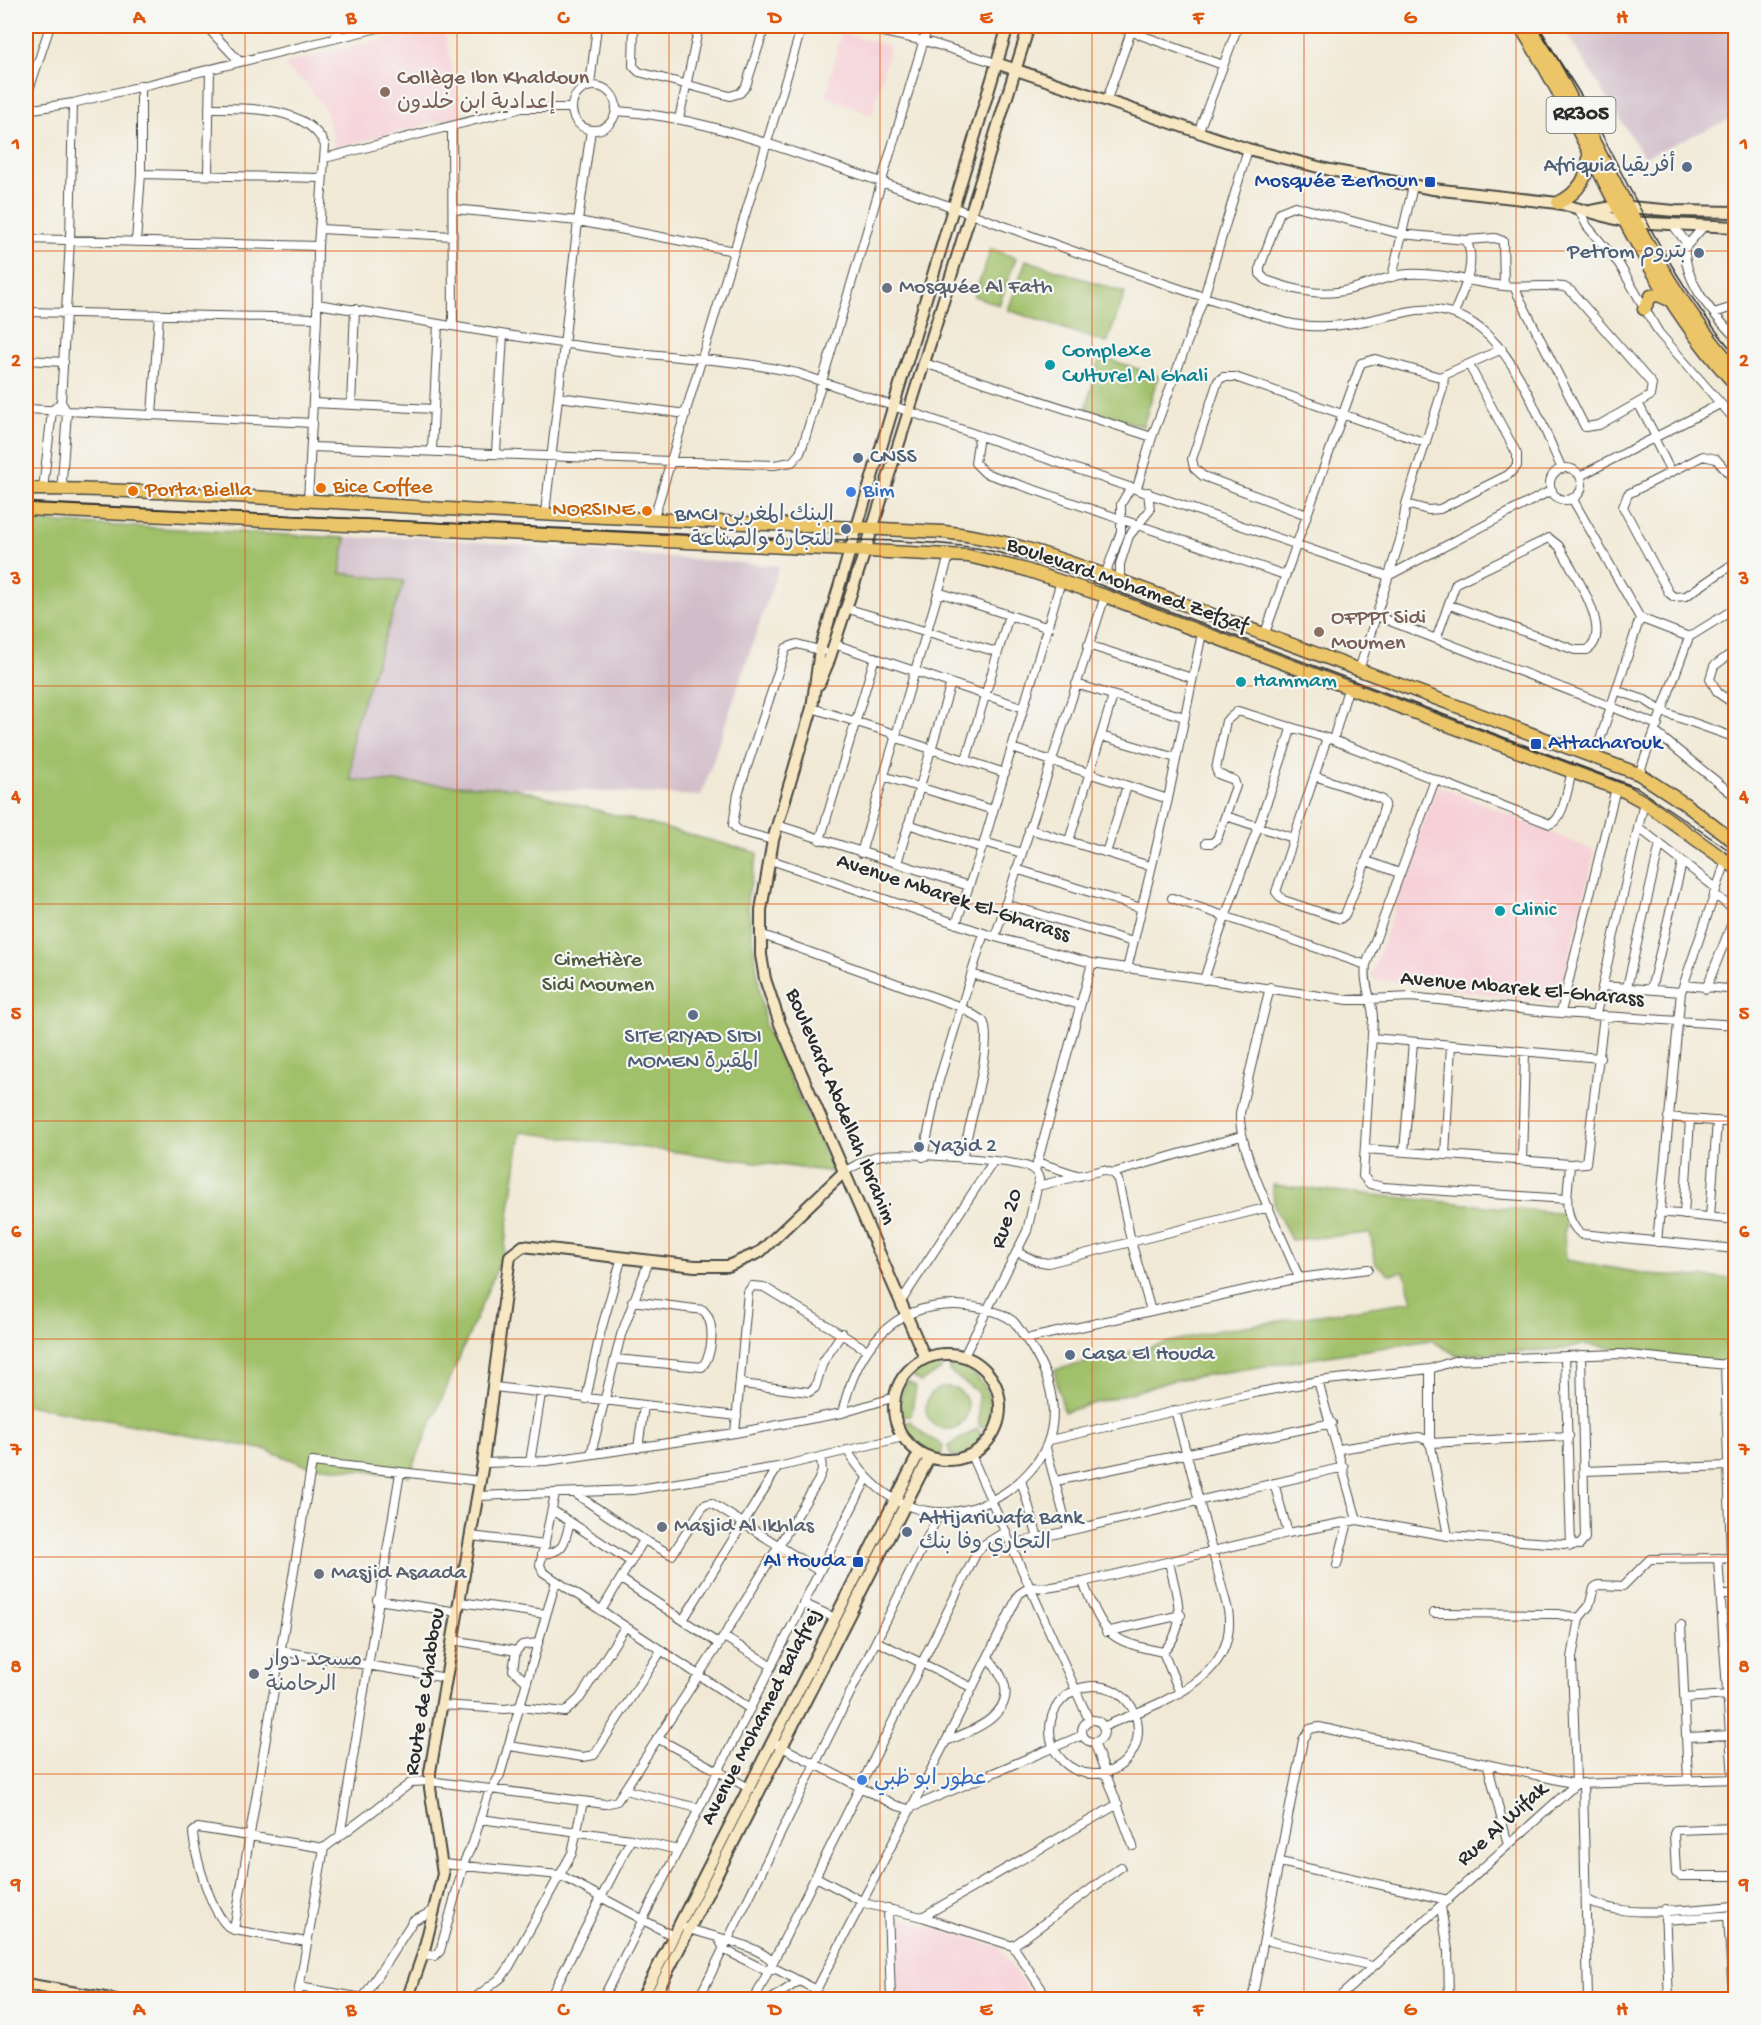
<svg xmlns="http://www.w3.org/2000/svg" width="1761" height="2025" font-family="'Gochi Hand','Playpen Sans Arabic',sans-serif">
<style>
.built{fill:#f6cfd7}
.industrial{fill:#d1bdc9}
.green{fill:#a0c069;stroke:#66764a;stroke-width:1.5}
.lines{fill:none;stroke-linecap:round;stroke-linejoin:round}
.street-casing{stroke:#494844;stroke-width:10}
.secondary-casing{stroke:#494844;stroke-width:14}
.primary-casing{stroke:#494844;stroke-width:15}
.street{stroke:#fff;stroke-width:8}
.secondary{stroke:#f7e8c3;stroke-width:10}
.primary{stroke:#ecc569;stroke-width:12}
.tram{stroke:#2b2b2b;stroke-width:1.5}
.grid{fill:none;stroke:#df570e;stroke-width:1.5;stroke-opacity:0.55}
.education-dot{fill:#8d6e63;stroke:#f6f6f2;stroke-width:2}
.service-dot{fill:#5c6f8a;stroke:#f6f6f2;stroke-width:2}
.transit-dot{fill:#1a4fb4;stroke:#f6f6f2;stroke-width:2}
.worship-dot{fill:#6b7280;stroke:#f6f6f2;stroke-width:2}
.culture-dot{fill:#0f9aa8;stroke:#f6f6f2;stroke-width:2}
.food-dot{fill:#e8710a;stroke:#f6f6f2;stroke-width:2}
.shop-dot{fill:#3f7fe0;stroke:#f6f6f2;stroke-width:2}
.labels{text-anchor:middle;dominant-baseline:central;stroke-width:4.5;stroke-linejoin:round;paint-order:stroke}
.shield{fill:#f6f6f2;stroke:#686867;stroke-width:1.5}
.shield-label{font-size:21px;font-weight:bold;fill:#2b2b2b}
.education-label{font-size:22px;fill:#785e54;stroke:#f6f6f2;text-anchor:start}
.service-label{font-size:22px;fill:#4e5e75;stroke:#f6f6f2;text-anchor:start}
.transit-label{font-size:22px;fill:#164399;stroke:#f6f6f2;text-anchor:end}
.worship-label{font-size:22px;fill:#5b616d;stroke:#f6f6f2;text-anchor:start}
.culture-label{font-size:22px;fill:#0d838f;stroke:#f6f6f2;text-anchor:start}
.food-label{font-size:22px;fill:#c56008;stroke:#f6f6f2;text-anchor:start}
.shop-label{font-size:22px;fill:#366cbe;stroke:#f6f6f2;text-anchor:start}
.street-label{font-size:22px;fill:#2b2b2b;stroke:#f6f6f2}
.park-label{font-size:22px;fill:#4e583e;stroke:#f6f6f2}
.neatline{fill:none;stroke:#df570e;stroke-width:2}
.grid-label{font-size:20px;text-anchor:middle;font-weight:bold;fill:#df570e}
</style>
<rect width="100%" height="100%" fill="#f6f6f2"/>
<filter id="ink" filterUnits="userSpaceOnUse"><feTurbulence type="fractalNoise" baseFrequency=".0167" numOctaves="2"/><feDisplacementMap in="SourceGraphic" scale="12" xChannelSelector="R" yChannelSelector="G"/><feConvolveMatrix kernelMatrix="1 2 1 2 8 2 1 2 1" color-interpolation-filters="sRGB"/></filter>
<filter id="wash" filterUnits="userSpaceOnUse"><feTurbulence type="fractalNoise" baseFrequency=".008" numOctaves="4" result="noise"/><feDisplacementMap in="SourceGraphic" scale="24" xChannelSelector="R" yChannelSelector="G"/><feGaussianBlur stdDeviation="1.35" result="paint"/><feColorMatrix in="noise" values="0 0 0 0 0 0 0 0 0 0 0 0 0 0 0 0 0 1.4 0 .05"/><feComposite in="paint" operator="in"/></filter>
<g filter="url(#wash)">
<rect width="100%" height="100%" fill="#f1e9d5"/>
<path class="built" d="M443,26L462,115L335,148L326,111L307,85L285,67L290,62Z
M841,33L890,46L872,115L826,96Z
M1437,785L1595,851L1557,1003L1370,978Z
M894,1917L999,1947L1034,1999H898Z"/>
<path class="industrial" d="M1562,26H1735V117L1644,157Z
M414,537L779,566L701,796L351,780L353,731L404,581L340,573L346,538Z"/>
<path class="green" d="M991,249L1016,258L999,305L974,296Z
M1026,260L1125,293L1107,343L1008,310Z
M1100,356L1158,376L1143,426L1086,409Z
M26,521L346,538L340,573L404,581L353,731L351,780L514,788L758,853L747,899L765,1026L834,1172L521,1132L504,1252L409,1476L305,1465L267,1450L26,1405Z
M1272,1185L1568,1214L1564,1234L1566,1260L1647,1274L1735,1279V1365L1582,1344L1564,1349L1456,1355L1431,1340L1175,1380L1064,1412L1054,1370L1220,1330L1412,1301L1404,1272L1389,1274L1376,1264L1370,1233L1291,1240L1275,1208Z
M941,1359V1370L920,1382L913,1376L924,1362Z
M951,1360C984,1377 995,1391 988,1429L979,1426L978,1393L949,1371Z
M908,1381L916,1387L911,1416H900V1398Z
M926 1408a21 21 0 1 1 42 0a21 21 0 1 1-42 0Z
M910,1421L926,1436L943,1445L941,1456C920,1454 909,1443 901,1424Z
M977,1429L984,1437C973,1448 968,1458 951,1456L948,1446Z"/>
</g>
<g filter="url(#ink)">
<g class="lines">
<defs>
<path id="street" d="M206,26L239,61
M634,26L633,66L639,72L730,96L740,93L746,86L765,26
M855,26L925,41L996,63
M1116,26L1223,65
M334,39L341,26
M590,85L597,26
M572 108a22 22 0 1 1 44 0a22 22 0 1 1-44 0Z
M26,99L50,26
M1107,99L1133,26
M209,108C245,108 307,105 325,145L318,246L317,318L308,502
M26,110L73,103L386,26
M616,111C698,116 775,146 852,172C998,221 1140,280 1288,323C1330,332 1365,321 1406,312C1498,291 1532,404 1562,469
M679,119L699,26
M452,126L453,326
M1198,133L1238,26
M325,158L522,108H571
M208,173L210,69
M141,174L321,178
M1578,208L1587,226L1619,264L1659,333L1736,421
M453,209L578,221L734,251
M1673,225L1685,241C1681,279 1711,312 1736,338
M320,229L453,236
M26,239L318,246
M1466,240L1495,238L1503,241L1504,286
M136,242L141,174V85
M1684,249L1704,226
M1392,277L1413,186
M317,304C415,319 513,338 611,350C672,358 736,359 797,373L1388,576L1552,490
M26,312L317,318
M1454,313C1463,291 1478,263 1466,240L1401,234L1295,206L1280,212L1260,267V274L1266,280C1296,291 1324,298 1355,288C1373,283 1390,275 1408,274C1440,272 1473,283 1504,286C1524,288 1544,284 1564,287L1571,291L1652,384L1650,396L1599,425L1585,427L1514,287
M1714,313L1736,306
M26,360L64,362
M924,363L1152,437
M559,397L686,414
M313,403L434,409
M1638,403L1656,437
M351,405L355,309
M26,409L313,423
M152,415L159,314
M979,436L975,463L985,473L1285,575
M1654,438L1671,472
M312,447L774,465L792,462L800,453L804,442L928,26
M432,450L438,324
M496,452L503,335
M1550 484a16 16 0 1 1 32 0a16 16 0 1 1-32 0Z
M1580,476L1720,404
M1736,482L1716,459L1703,456L1628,494L1623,507L1669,593L1674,597L1686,596L1736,562
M1137,488L1152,437L1204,297L1248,149
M43,489L52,411L61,402
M64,490L62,480L67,412L61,402L70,240L73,103
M1572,498L1640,618L1594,758
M1406,504L1428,510L1440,509L1508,475L1517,466V454L1469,365
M545,513L578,221L591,130
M1307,515L1203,476L1194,468L1192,459L1218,381L1223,377H1235L1426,443
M654,517L802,26
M1105,575L1121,532V504L1131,487
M1120,581V564L1129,536L1150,510L1148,492
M938,592L1009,615
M845,608L997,652
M1377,616L1658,725
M1640,618L1689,637
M1264,636L1361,363L1375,359L1440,377L1502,349
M1437,637L1456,583L1549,538L1559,546C1570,567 1616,633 1587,650H1575L1450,605
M834,644L1024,708
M1088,645L1192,678
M1736,650L1714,666L1710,679L1718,693L1736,705
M1359,670L1401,537L1406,504L1443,388L1444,376
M1076,684L1184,717
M1618,691L1645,700L1663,712L1736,738
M812,708L895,734
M1655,732L1736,797
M1101,736L1176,758
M894,737L1005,773
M1333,740L1348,689
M1012,748L1168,799
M966,760L1009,615L1049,628
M1639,774L1689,637L1736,608
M883,776L993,810
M1315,776L1381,799L1385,804L1376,835L1345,915L1340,919L1283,900L1276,892L1327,738
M1435,780L1366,965C1363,985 1373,1000 1373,1019L1363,1176L1370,1184L1383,1187L1567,1199
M1226,816L1293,838
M908,824L982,848
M777,825L969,886
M1638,827L1716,888
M1029,829L1150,866
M773,840L739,831L733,825L738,794L786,648L797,644L823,651
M820,840L875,657
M1069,841L1113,696
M984,842L1022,853
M1206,843H1212L1217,839L1236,786L1234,780L1218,774L1216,769L1226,721L1238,711L1333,740L1550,824C1564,820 1568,785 1572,771
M861,853L950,553
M1106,853L1127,786
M768,859L995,937L1092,963L1348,1000L1411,997L1547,1012L1736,1025
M1367,861L1399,873
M897,863L951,683
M1016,869L1141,908
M1714,894L1736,911
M1172,898L1366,965
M1005,904L1133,942
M956,924L984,842L1061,581
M760,934L961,1007L983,1021C995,1041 967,1132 962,1159
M995,937L1105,596
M1127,969L1168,799L1202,633
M971,974L1080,1005
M1204,980C1230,895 1266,814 1291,729
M1684,985L1727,989L1736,980
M1603,986L1681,992
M1270,987L1240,1113C1238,1154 1283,1236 1299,1278
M1627,987L1660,844
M1651,989L1682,863
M1706,989L1736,913
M1561,1012L1616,788
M1596,1014L1644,802
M1372,1038L1600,1058
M1668,1117L1736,1123
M1365,1149L1570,1164L1586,1163L1604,1015
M1404,1152L1413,1042
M1445,1155L1451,1045
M923,1157L939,1080L984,933
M1522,1161L1525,1052
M1037,1162L1080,1176
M1570,1164C1569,1188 1560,1217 1581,1234L1736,1249
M845,1171C857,1165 870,1156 883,1155C904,1152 1015,1160 1031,1168C1036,1171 1038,1174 1039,1179L1027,1231L964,1356
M1035,1171L1092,963
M1113,1173L1118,1180L1131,1241L1151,1311
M1038,1186L1103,1170L1113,1173L1241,1136
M1659,1212L1736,1220
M1684,1215L1690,1119
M1710,1217L1717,1121
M1657,1242L1681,992L1726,861
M1017,1252L1036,1261L1048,1263L1269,1207
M902,1300L993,1162
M1026,1339L1299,1278L1368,1269
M1565,1356L1571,1546
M615,1359L702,1367C713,1354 716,1322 703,1310L632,1301
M1725,1363L1731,1559
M1430,1369V1443L1569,1436
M1318,1381L1357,1520
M742,1384L809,1392L815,1388L823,1362L842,1333
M495,1387L737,1416
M586,1399L600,1334L622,1257
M735,1433L748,1292L752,1286L764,1287L867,1350
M1050,1440L1249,1394L1318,1381L1430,1369L1457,1360L1620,1354L1736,1366
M638,1448L644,1406
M1046,1448L1068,1530
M1339,1449L1419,1437L1427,1440L1431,1446L1448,1536
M847,1450C870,1488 904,1515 950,1512C982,1509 1008,1495 1029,1472C1066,1432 1056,1381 1026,1339C1022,1334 1018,1326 1013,1321C998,1310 974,1306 956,1305C888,1304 856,1353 842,1413L895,1397
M591,1454L621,1335L649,1261
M971,1455L1089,1720
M530,1462L541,1394
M483,1463L547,1461L735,1433L842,1413
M1584,1471L1730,1466
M1021,1480L1038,1538
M1056,1481L1332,1423
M1274,1483L1288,1533
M555,1494L540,1565L543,1572L750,1709
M576,1494L644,1540L672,1555L704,1505L711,1503L819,1571
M478,1496L633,1490L778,1467L903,1437
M552,1510L631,1562
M471,1536L545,1545
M1012,1544L1344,1467
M542,1554C566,1552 564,1542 570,1522
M1337,1565L1348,1522
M621,1579L719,1644
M1083,1582C1104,1633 1106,1641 1163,1652C1190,1625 1176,1595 1169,1562
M1721,1595H1736
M377,1600L458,1612
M460,1602L546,1614
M803,1603L835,1618
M601,1611L644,1540
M1579,1618L1589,1606L1594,1588L1598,1585L1623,1586L1650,1559L1718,1558
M683,1620L778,1467
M1681,1625L1688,1780
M1106,1632L1181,1615
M724,1637L772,1666
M453,1640L516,1651
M876,1641L973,1688
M280,1651L447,1678
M1163,1652L1180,1693
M527,1682L513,1670L516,1651L522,1645L538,1643
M1050 1730a44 44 0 1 1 88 0a44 44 0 1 1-88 0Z
M1686,1698L1728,1695
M442,1705L505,1709L519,1707L565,1712L580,1698L625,1627
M1082 1731a11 11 0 1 1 22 0a11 11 0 1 1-22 0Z
M1103,1727C1154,1704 1240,1682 1228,1610L1175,1410
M1687,1737L1731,1735
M657,1738L747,1787
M946,1741C970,1732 1017,1715 1003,1680C1000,1672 993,1664 988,1657
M1094,1742L1133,1846
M778,1745L895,1805L908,1809L1083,1735
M509,1746L583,1757L594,1755L661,1651
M1488,1766L1508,1845
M1733,1779L1718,1558L1736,1559
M1583,1783L1588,2000
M625,1790L698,1808
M480,1819L631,1839L678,1850
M1736,1828L1676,1830L1674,1834L1676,1873L1681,1876H1736
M340,1836L400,1473
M1280,1862L1448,1900
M443,1864L560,1875L673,1936
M816,1877L867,1904L922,1917L1013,1946L1049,2000
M1586,1899C1621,1921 1695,1908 1736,1906
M1441,1907L1448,1950L1449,2000
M888,1908L891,2000
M1665,1909L1669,2000
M1728,1916L1732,1980L1736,1979
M922,1917L1118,1804
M1665,1920L1736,1915
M686,1928C709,1936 757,1944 773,1962
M234,1930L312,1462L480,1481
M719,1940L725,1950L767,1971L776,1969L815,1989
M1265,1940L1372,1966
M307,1942L234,1930C213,1923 194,1854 193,1832L198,1828L324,1848
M1013,1946L1121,1867
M423,1954L435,1956L440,1951L465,1860L473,1843L488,1795L500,1775L556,1581
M1732,1980V2000
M299,1987L363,1998L413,1921L433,1911
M297,2000L324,1848L412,1782L429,1781L605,1804L617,1801L719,1644L818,1481L822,1471L821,1457
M472,2000L502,1977L509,1967L572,1853L583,1802
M549,2000L631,1839
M602,2000L867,1478
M698,2000L940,1512
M754,2000L977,1552L985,1544L1006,1531
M770,2000L799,1981
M811,2000L946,1741L1019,1594L1030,1587L1046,1588L1083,1582L1288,1533L1357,1520L1448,1536L1580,1545L1585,1538L1581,1355
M1252,2000L1303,1740L1310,1729L1319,1727L1576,1784L1572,1658L1579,1618L1558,1614L1434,1613
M1336,2000L1576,1784L1736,1779"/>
<path id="secondary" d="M996,63L1248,149L1330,170L1433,189L1558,203L1626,222L1736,227
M1591,211L1618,206L1675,211L1736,212
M819,684L828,663L870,536L1029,26
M894 1407a53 53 0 1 1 106 0a53 53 0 1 1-106 0Z
M925,1358L780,1024L765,979L761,955V910L773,840L812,708L820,650L1008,26
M26,1984L116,2000
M26,1999L28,2000
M407,2000L423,1954L443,1874L430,1788V1772L483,1463L510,1256L523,1246L695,1266H728L760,1252L845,1171
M641,2000L919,1453
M653,2000L929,1458"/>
<path id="primary" d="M1520,26C1595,145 1638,281 1736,385
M1531,26C1600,140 1646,270 1736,370
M1558,203C1579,193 1590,175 1589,151
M1644,309L1651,296L1658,295L1667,299
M26,489C172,489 318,502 464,510C624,519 784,524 944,532C1001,538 1052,556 1105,575L1639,774L1685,804L1736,843
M26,509L968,556L1023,569L1105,596L1626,792L1644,802L1736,868"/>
</defs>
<use href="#street" class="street-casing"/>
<use href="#secondary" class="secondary-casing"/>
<use href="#primary" class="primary-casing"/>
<use href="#street" class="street"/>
<use href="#secondary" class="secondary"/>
<use href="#primary" class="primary"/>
<path class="tram" d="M1537,26C1554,54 1574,82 1590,111C1634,196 1672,282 1736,355
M26,503L789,539C848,540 910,539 969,547C1004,552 1037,563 1071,574L1638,788L1736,855"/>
</g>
</g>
<path class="grid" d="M245,26V2000M457,26V2000M669,26V2000M880,26V2000M1092,26V2000M1304,26V2000M1516,26V2000M26,251H1736M26,468H1736M26,686H1736M26,904H1736M26,1121H1736M26,1339H1736M26,1557H1736M26,1774H1736"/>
<g class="education-dot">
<circle cx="385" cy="92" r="6"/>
<circle cx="1319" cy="632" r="6"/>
</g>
<g class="service-dot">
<circle cx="1687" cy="167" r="6"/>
<circle cx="1699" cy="253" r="6"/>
<circle cx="858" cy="458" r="6"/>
<circle cx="846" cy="529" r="6"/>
<circle cx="693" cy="1015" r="6"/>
<circle cx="919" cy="1147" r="6"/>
<circle cx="1070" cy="1355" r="6"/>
<circle cx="907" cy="1532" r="6"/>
</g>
<g class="transit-dot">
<rect x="1424" y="176" width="12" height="12" rx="3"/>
<rect x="1530" y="738" width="12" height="12" rx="3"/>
<rect x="852" y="1556" width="12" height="12" rx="3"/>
</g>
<g class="worship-dot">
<circle cx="887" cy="288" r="6"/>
<circle cx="662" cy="1527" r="6"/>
<circle cx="319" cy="1574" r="6"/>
<circle cx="254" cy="1674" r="6"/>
</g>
<g class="culture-dot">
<circle cx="1050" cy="365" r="6"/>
<circle cx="1241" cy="682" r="6"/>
<circle cx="1500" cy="911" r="6"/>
</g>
<g class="food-dot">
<circle cx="321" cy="488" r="6"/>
<circle cx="133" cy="491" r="6"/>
<circle cx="647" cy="511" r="6"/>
</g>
<g class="shop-dot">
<circle cx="851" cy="492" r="6"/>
<circle cx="862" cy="1780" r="6"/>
</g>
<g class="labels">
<rect class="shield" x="1546.5" y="97" width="69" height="36" rx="4.5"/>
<g class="shield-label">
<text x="1581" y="115">RR305</text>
</g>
<g class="education-label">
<text x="397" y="79">Collège Ibn Khaldoun<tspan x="397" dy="25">إعدادية ابن خلدون</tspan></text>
<text x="1331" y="619">OFPPT Sidi<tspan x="1331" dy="25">Moumen</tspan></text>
</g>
<g class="service-label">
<text x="1675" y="167" text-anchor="end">Afriquia أفريقيا</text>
<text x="1687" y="253" text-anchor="end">Petrom بتروم</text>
<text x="870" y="458">CNSS</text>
<text x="834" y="516" text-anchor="end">BMCI البنك المغربي<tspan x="834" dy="25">للتجارة والصناعة</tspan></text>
<text x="693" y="1038" text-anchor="middle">SITE RIYAD SIDI<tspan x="693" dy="25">MOMEN المقبرة</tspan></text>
<text x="931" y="1147">Yazid 2</text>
<text x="1082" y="1355">Casa El Houda</text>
<text x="919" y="1519">Attijariwafa Bank<tspan x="919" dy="25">التجاري وفا بنك</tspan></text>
</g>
<g class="transit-label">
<text x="1418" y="182">Mosquée Zerhoun</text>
<text x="1548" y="744" text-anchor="start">Attacharouk</text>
<text x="846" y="1562">Al Houda</text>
</g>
<g class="worship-label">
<text x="899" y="288">Mosquée Al Fath</text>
<text x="674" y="1527">Masjid Al Ikhlas</text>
<text x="331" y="1574">Masjid Asaada</text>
<text x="266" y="1661">مسجد دوار<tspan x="266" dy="25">الرحامنة</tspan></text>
</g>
<g class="culture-label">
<text x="1062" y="352">Complexe<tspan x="1062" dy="25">Culturel Al Ghali</tspan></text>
<text x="1253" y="682">Hammam</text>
<text x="1512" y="911">Clinic</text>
</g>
<g class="food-label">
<text x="333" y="488">Bice Coffee</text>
<text x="145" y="491">Porta Biella</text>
<text x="635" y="511" text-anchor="end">NORSINE</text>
</g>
<g class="shop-label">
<text x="863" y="492">Bim</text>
<text x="874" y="1780">عطور ابو ظبي</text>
</g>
<g class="street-label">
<text transform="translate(1127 586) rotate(19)">Boulevard Mohamed Zefzaf</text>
<text transform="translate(953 899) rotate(18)">Avenue Mbarek El-Gharass</text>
<text transform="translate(1522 990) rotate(5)">Avenue Mbarek El-Gharass</text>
<text transform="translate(840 1107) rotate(67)">Boulevard Abdellah Ibrahim</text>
<text transform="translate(1008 1219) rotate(-72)">Rue 20</text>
<text transform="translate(426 1692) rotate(-81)">Route de Chabbou</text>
<text transform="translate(762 1717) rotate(-63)">Avenue Mohamed Balafrej</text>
<text transform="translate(1503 1825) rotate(-42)">Rue Al Wifak</text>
</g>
<g class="park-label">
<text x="598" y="961">Cimetière<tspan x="598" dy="25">Sidi Moumen</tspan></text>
</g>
</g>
<rect width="1761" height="2025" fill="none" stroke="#f6f6f2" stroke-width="66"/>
<rect x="33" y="33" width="1695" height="1959" class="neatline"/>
<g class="grid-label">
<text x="139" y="23">A</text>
<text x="351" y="23">B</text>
<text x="563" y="23">C</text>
<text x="775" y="23">D</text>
<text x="986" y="23">E</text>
<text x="1198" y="23">F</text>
<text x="1410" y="23">G</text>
<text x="1622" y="23">H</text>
<text x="16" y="149">1</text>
<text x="1744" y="149">1</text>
<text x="16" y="366">2</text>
<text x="1744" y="366">2</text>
<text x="16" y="584">3</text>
<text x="1744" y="584">3</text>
<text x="16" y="802">4</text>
<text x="1744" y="802">4</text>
<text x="16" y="1019">5</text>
<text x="1744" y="1019">5</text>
<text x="16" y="1237">6</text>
<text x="1744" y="1237">6</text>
<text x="16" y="1455">7</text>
<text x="1744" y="1455">7</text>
<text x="16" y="1672">8</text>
<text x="1744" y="1672">8</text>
<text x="16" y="1890">9</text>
<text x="1744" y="1890">9</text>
<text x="139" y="2015">A</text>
<text x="351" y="2015">B</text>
<text x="563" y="2015">C</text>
<text x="775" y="2015">D</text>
<text x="986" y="2015">E</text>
<text x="1198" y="2015">F</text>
<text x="1410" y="2015">G</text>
<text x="1622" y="2015">H</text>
</g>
</svg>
